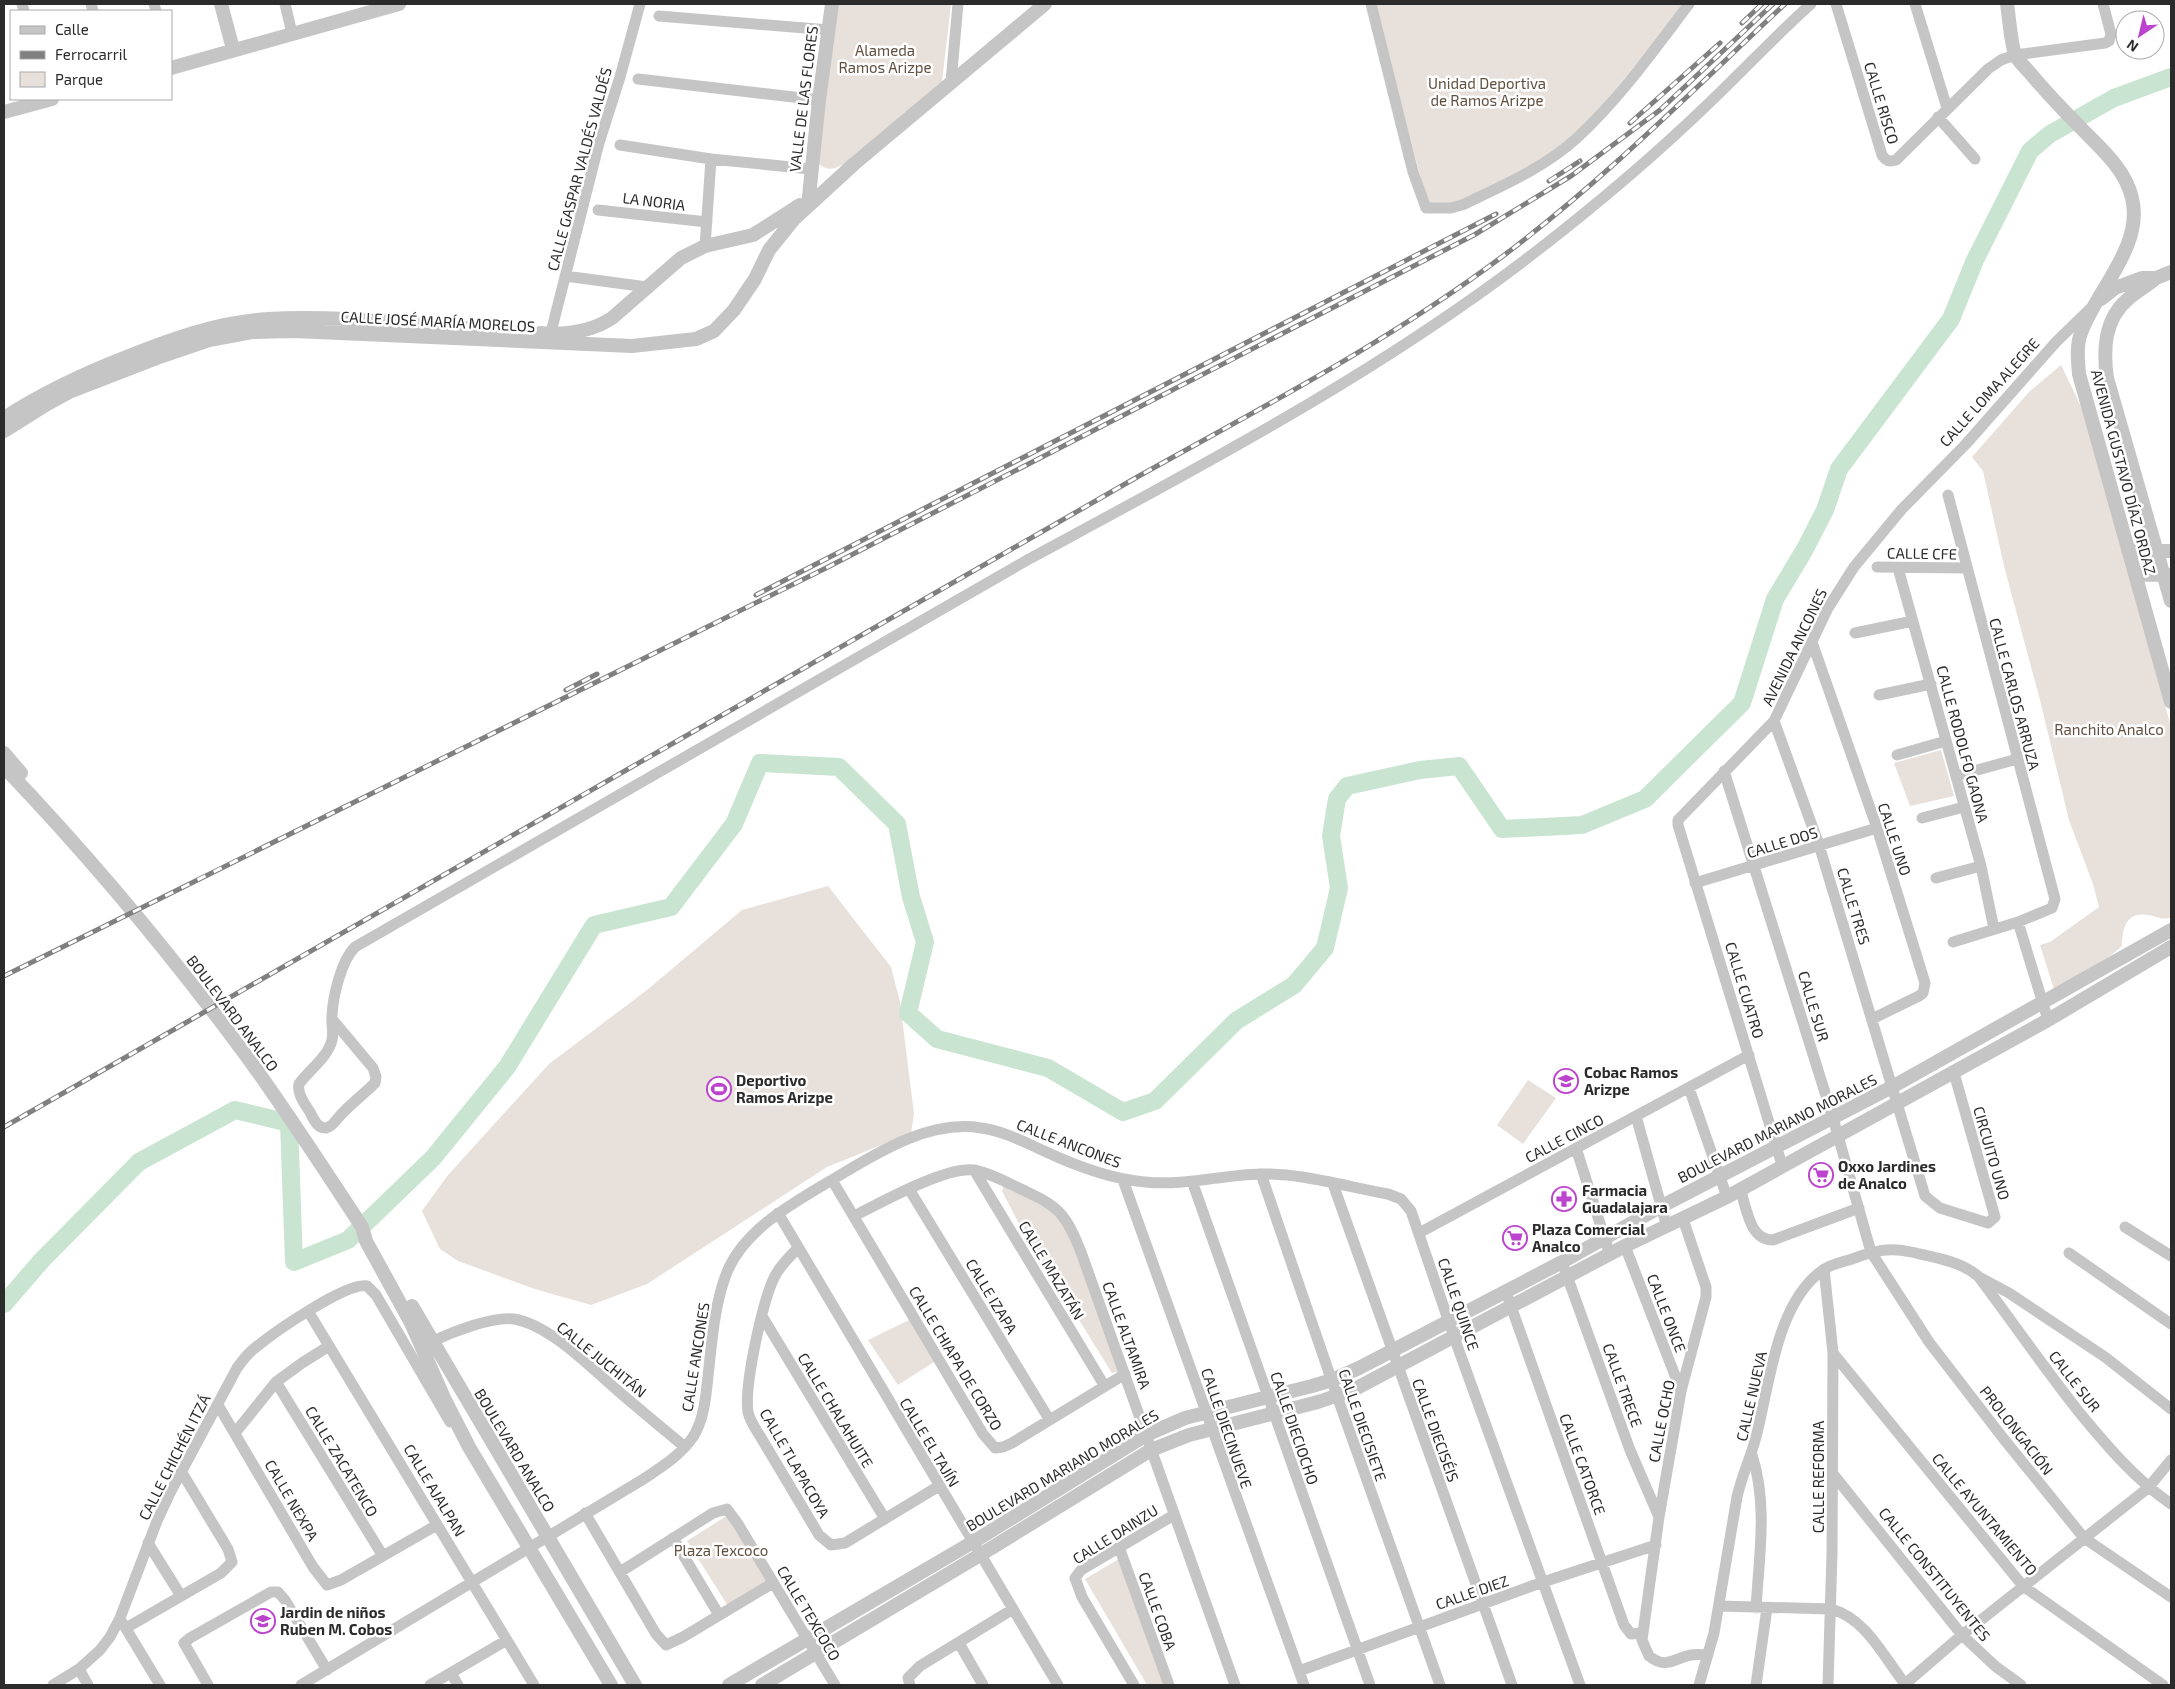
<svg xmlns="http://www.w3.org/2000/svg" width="2175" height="1689" font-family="'Exo 2',sans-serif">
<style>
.green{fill:#e8e0da}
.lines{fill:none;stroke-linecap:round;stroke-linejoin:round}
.river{stroke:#c9e5d2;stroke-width:18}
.minor{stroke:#c5c5c5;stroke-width:11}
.tertiary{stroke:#c5c5c5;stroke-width:14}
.rail-casing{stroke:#808080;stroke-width:5}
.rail{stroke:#fff;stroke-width:3;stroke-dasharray:9;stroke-linecap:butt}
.labels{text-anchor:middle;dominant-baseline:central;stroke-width:5;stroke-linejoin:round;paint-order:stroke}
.park-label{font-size:15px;fill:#614f3f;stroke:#fff}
.street-label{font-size:15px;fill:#2b2b2b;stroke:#fff}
.poi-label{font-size:15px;font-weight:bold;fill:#2b2b2b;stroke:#fff;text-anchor:start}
</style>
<rect width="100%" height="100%" fill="#fff"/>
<path class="green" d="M836,4H951L942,82L844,164C834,169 828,172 818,163Z
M1375,4H1686L1579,133L1535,166L1461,203L1428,206Z
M2061,365L2087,419L2171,727V917C2162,921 2157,916 2148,915C2126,911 2122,929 2122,946L2109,957L2054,989L2040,945L2050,942L2099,907L2093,884L2069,820L2040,700L2004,566L1983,471L1972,457L2029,392Z
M1941,750L1954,796L1910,806L1894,763Z
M828,886L891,967L900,1002L914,1114L911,1133L827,1167L647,1284L591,1305L535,1289L458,1261L440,1249L422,1211L448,1175L549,1064L647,990L742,910Z
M1528,1080L1556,1098L1523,1144L1497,1125Z
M1004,1184L1063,1218L1121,1371L1112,1373L1018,1222L1002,1191Z
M909,1320L934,1362L898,1385L868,1340Z
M728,1515L770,1583L728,1606L687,1541Z
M1119,1559L1166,1685H1147L1085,1579Z"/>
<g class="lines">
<path class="river" d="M4,1304L42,1260L139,1162L235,1110L289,1123L294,1262L348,1240L433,1158L507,1067L594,925L671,907L734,824L760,763L839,767L897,824L911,897L925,942L908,1013L937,1039L1048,1068L1123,1112L1155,1101L1236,1021L1294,985L1325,948L1339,888L1331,836L1337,799L1347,786L1420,770L1459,766L1502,829L1582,825L1645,799L1742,703L1775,599L1805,549L1825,510L1839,469L1951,319L1975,260L2030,151L2050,134L2114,98L2171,77"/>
<path class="minor" d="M22,4L24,11
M91,4L93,11
M154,4L156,11
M285,4L292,33
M1371,4L1413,172L1426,208H1451L1462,205C1502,186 1544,168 1577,138C1620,98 1654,50 1689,4
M1836,4L1882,155C1886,161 1889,162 1896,160L1988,69L2001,60L2015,55L2105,43L2109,41L2111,34L2103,4
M1915,4L1947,108
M659,16L829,30
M638,79L819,100
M951,82L958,4
M1938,117L1975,159
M620,145L711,159L811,169
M598,210L707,222
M705,246L711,159
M565,276L647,287
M549,340L599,143L620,77L640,4
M1948,495L2055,899L2052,908L2018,922L1953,942
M1877,567L1966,568
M1898,568L1981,866L1994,929
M1855,633L1913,621
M1812,642L1877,828L1925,983L1923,993L1919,996L1872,1019
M1879,695L1931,684
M1774,721L1819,845L1925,1196L1940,1208L1988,1223L1995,1217L1954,1073
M1897,755L1946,741
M1724,771L1833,1118L1871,1252L1929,1342L2003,1438L2084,1538L2171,1597
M1956,776L2017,759
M1922,818L1964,807
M1936,878L1981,866
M1695,883L1877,828
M2018,922L2048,1020
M332,1019L373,1068L376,1077L375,1083C363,1095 349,1105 338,1118C335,1122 331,1127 326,1128C317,1129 313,1118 310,1112C304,1103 297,1094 299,1084C309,1070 328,1057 332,1040C334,1032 331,1024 332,1016C333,996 341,961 355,947L1029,559C1203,465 1381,372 1538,250C1596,205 1653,157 1707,105C1742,72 1775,36 1811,4
M1689,1088L1727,1197
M1636,1116L1667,1227
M1576,1148L1610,1255
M1782,1165L1678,825V820L1774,721L1828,608L1854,567L1902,509L1966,444L2056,342L2091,308
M974,1170L1104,1385
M1261,1174L1337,1396L1440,1685
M832,1180L983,1434L995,1448L1003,1447L1012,1443L1125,1374
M1123,1180L1304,1685
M1192,1181L1370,1685
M1333,1184L1512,1685
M909,1189L1049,1419
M1740,1189C1747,1208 1749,1240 1773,1240L1859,1208
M778,1213L1058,1685
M854,1216C880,1203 946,1166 974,1170C990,1173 1006,1182 1021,1189C1059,1207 1065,1212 1081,1252L1235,1685
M1683,1219L1706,1287V1297L1681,1391L1659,1517L1642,1640L1649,1656C1667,1670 1674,1658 1691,1655C1697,1654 1703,1655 1708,1655
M2125,1227L2171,1256
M1419,1233L1749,1055
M1625,1246L1681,1391
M798,1248C790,1256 782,1264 776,1274C763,1297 744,1386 748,1412C750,1421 755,1428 760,1436L819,1535L831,1545L845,1543L939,1486
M2069,1253L2171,1324
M1562,1262L1630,1450L1659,1517
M1824,1269L1833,1353L1832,1553L1828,1685
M1981,1278L2009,1293L2105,1357L2171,1409
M1506,1292L1624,1625L1631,1634L1642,1633
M308,1311L534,1685
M762,1316L885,1519
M433,1341C452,1332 493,1316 514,1319C550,1325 590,1367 617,1390C639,1409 662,1428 685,1447
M1833,1353L2023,1586L2163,1685
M276,1382L383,1556
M218,1405L313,1567L327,1585L341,1580L437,1525
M235,1433L276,1382L302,1363L329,1346
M1752,1455C1768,1504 1759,1557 1756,1608
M1833,1474L1962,1635L1995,1666L2021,1685
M585,1513L656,1634L666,1645L683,1637L773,1583
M673,1538L719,1615
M148,1543L181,1596
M1119,1547L1169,1685
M620,1572L713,1513L727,1509L738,1524L835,1685
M1719,1606L1831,1609C1866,1618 1884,1658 1906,1685
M122,1622L160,1685
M126,1628L221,1573L232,1562L228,1549L181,1471
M959,1643L983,1685
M79,1669L88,1685
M1299,1671L1543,1582L1656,1545
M451,1673L458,1685
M53,1685L79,1669L100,1650L110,1637L120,1618L157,1521L170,1493L237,1368C242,1361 248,1353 255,1348C273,1333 346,1282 367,1286L376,1295L450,1422
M208,1685L184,1643L190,1638L271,1592H278L285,1600L327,1670
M301,1685L642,1480C660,1468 680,1456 693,1437C704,1420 706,1396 708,1376C712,1342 714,1305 727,1272C745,1229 792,1204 830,1181C874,1155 928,1119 981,1128C1004,1131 1024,1142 1044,1151C1076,1166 1110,1179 1145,1182C1184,1186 1222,1175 1260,1174C1303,1173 1347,1187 1388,1194L1401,1199L1411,1211L1454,1337L1580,1685
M430,1685L507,1640
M910,1685L908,1678L920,1666L1013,1609
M1134,1685L1082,1597L1075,1578L1081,1570L1174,1515
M1699,1685L1714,1633L1737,1497C1742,1474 1753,1453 1758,1429C1770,1379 1778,1301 1823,1270C1831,1264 1843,1262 1852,1259C1873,1251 1888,1247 1911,1252C1933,1257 1960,1261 1978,1276C2012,1321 2044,1368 2079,1412C2107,1446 2135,1479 2171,1504
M1756,1685L1767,1608
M1904,1685L1962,1635L2148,1488L2171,1460"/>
<path class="tertiary" d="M221,4L233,49
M2007,4C2009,15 2011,48 2016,56C2019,62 2026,68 2030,73C2046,92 2062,109 2079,126C2100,148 2125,168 2132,198C2144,246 2096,291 2081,333C2076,346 2078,361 2079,374L2171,702
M171,68L399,4
M4,112L52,99
M808,206L819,100L832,4
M2156,278C2147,286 2137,291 2128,299C2104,319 2103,350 2107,378L2171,601
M2101,299L2115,288L2142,278H2156L2171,272
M540,333C565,335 591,332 612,318L681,258L705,246L753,235L800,205
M4,418C44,392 85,373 129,356C174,338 219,322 268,319C339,315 420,325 491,330
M4,431L47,404L69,392L162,356L209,340L252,332L294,331L632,346L696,339L714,331L734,310L755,279L769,250L794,219L854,164L1045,4
M2128,550L2171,551
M2135,574L2171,575
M4,753L21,773
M4,767C90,857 171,954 245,1054C286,1110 324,1169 362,1227L366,1241L411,1323L445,1400L469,1447L611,1685
M412,1306L635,1685
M729,1685L973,1542L1146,1435L1185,1418L1312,1386L1332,1380L1359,1368L1562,1262L1662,1206L1892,1087L2171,930
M762,1685L980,1555L1151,1450L1189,1435L1318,1402L1353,1390L1625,1246L1727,1197L2048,1020L2171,947"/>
<defs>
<path id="rail" d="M1742,23L1762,4
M1630,123L1720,43
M1549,181L1580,161
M756,595L1496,214
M566,690L597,674
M4,976L824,569L1474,235L1571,176L1660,110L1773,4
M4,1127L1139,476C1261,408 1386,343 1499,259C1601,183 1692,91 1785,4"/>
</defs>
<use href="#rail" class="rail-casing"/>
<use href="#rail" class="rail"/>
</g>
<defs>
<symbol id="school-ring" viewBox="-11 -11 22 22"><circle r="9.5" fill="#fff" stroke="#bc43cd" stroke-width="1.5"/><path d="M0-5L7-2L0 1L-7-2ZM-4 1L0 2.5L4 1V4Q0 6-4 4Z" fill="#bc43cd"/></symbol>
<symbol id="stadium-ring" viewBox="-11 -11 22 22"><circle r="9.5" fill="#fff" stroke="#bc43cd" stroke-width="1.5"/><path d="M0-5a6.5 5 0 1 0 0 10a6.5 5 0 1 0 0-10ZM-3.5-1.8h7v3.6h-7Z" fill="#bc43cd"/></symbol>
<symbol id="supermarket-ring" viewBox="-11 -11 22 22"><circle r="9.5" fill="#fff" stroke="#bc43cd" stroke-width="1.5"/><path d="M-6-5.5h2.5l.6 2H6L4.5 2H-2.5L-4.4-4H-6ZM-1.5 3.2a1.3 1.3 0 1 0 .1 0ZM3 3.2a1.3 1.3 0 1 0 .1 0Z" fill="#bc43cd"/></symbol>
<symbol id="pharmacy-ring" viewBox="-11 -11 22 22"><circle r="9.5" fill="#fff" stroke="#bc43cd" stroke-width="1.5"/><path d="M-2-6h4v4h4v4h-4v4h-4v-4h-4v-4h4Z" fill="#bc43cd"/></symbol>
</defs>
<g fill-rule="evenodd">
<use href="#school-ring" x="1552" y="1067" width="28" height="28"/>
<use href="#stadium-ring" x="705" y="1075" width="28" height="28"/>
<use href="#supermarket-ring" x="1807" y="1161" width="28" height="28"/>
<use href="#pharmacy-ring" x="1550" y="1185" width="28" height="28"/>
<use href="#supermarket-ring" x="1501" y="1224" width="28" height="28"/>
<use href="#school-ring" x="249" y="1607" width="28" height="28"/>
</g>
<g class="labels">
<g class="park-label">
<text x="885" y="50">Alameda<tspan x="885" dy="17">Ramos Arizpe</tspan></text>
<text x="1487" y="83">Unidad Deportiva<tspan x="1487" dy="17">de Ramos Arizpe</tspan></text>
<text x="2109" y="729">Ranchito Analco</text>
<text x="721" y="1550">Plaza Texcoco</text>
</g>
<g class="street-label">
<text transform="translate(803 99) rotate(-83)">VALLE DE LAS FLORES</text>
<text transform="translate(1882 103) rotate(73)">CALLE RISCO</text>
<text transform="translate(579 169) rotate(-75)">CALLE GASPAR VALDÉS VALDÉS</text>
<text transform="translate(654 201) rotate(7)">LA NORIA</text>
<text transform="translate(438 321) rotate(3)">CALLE JOSÉ MARÍA MORELOS</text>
<text transform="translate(1989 392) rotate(-48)">CALLE LOMA ALEGRE</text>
<text transform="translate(2124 472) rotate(75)">AVENIDA GUSTAVO DÍAZ ORDAZ</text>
<text transform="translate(1922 553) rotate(1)">CALLE CFE</text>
<text transform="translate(1794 647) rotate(-64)">AVENIDA ANCONES</text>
<text transform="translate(2015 694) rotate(75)">CALLE CARLOS ARRUZA</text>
<text transform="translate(1963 744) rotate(75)">CALLE RODOLFO GAONA</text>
<text transform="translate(1895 839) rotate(72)">CALLE UNO</text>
<text transform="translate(1782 842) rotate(-17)">CALLE DOS</text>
<text transform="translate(1854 906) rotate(73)">CALLE TRES</text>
<text transform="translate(1745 990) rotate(73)">CALLE CUATRO</text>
<text transform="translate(1814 1006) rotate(73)">CALLE SUR</text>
<text transform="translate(233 1013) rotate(53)">BOULEVARD ANALCO</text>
<text transform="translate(1777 1128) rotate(-27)">BOULEVARD MARIANO MORALES</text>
<text transform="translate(1564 1138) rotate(-28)">CALLE CINCO</text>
<text transform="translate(1069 1143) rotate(21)">CALLE ANCONES</text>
<text transform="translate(1992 1153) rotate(74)">CIRCUITO UNO</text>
<text transform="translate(1052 1270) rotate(59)">CALLE MAZATÁN</text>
<text transform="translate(992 1296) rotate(59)">CALLE IZAPA</text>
<text transform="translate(1459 1304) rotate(71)">CALLE QUINCE</text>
<text transform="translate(1667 1313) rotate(69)">CALLE ONCE</text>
<text transform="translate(1127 1335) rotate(70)">CALLE ALTAMIRA</text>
<text transform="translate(695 1357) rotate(-81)">CALLE ANCONES</text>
<text transform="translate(956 1358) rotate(59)">CALLE CHIAPA DE CORZO</text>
<text transform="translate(602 1359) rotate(39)">CALLE JUCHITÁN</text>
<text transform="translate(2075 1381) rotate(52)">CALLE SUR</text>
<text transform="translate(1623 1385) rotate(70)">CALLE TRECE</text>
<text transform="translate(1751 1396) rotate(-77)">CALLE NUEVA</text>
<text transform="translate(836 1410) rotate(59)">CALLE CHALAHUITE</text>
<text transform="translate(1661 1421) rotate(-79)">CALLE OCHO</text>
<text transform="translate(1363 1425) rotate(71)">CALLE DIECISIETE</text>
<text transform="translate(1227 1428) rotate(71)">CALLE DIECINUEVE</text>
<text transform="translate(1295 1428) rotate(71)">CALLE DIECIOCHO</text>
<text transform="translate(1436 1430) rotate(70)">CALLE DIECISÉIS</text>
<text transform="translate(2017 1430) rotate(52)">PROLONGACIÓN</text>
<text transform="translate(930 1442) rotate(59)">CALLE EL TAJÍN</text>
<text transform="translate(515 1450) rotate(59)">BOULEVARD ANALCO</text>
<text transform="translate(174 1457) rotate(-63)">CALLE CHICHÉN ITZÁ</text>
<text transform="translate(342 1461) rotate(59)">CALLE ZACATENCO</text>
<text transform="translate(795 1463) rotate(60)">CALLE TLAPACOYA</text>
<text transform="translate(1583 1464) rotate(70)">CALLE CATORCE</text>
<text transform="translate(1062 1470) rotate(-31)">BOULEVARD MARIANO MORALES</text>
<text transform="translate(1818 1477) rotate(-90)">CALLE REFORMA</text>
<text transform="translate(435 1490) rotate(59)">CALLE AJALPAN</text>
<text transform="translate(292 1500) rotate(60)">CALLE NEXPA</text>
<text transform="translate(1985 1514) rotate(50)">CALLE AYUNTAMIENTO</text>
<text transform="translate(1115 1534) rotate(-32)">CALLE DAINZU</text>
<text transform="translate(1935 1574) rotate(51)">CALLE CONSTITUYENTES</text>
<text transform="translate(1472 1592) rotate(-19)">CALLE DIEZ</text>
<text transform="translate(1158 1611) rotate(70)">CALLE COBA</text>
<text transform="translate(809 1613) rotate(59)">CALLE TEXCOCO</text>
</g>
<g class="poi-label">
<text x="1584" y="1072">Cobac Ramos<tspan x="1584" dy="17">Arizpe</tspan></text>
<text x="736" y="1080">Deportivo<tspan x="736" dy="17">Ramos Arizpe</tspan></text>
<text x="1838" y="1166">Oxxo Jardines<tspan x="1838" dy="17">de Analco</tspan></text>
<text x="1582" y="1190">Farmacia<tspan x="1582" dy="17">Guadalajara</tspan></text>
<text x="1532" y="1229">Plaza Comercial<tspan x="1532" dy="17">Analco</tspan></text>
<text x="280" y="1612">Jardin de niños<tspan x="280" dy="17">Ruben M. Cobos</tspan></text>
</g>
</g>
<rect width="2175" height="1689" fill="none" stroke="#2b2b2b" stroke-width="10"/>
<rect x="10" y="10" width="162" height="90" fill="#ffffff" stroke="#aaaaaa"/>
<rect x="20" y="26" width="25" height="8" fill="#c5c5c5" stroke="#aaaaaa"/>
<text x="55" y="35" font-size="15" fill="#2b2b2b">Calle</text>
<rect x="20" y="51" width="25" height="8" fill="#808080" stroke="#aaaaaa"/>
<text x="55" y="60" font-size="15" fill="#2b2b2b">Ferrocarril</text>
<rect x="20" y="72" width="25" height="15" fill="#e8e0da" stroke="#aaaaaa"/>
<text x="55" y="85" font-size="15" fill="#2b2b2b">Parque</text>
<g transform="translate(2140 35) rotate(215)"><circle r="24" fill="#ffffff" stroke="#aaaaaa"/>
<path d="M0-4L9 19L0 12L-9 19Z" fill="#bc43cd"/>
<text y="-8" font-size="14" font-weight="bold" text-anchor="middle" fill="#2b2b2b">N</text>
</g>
</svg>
